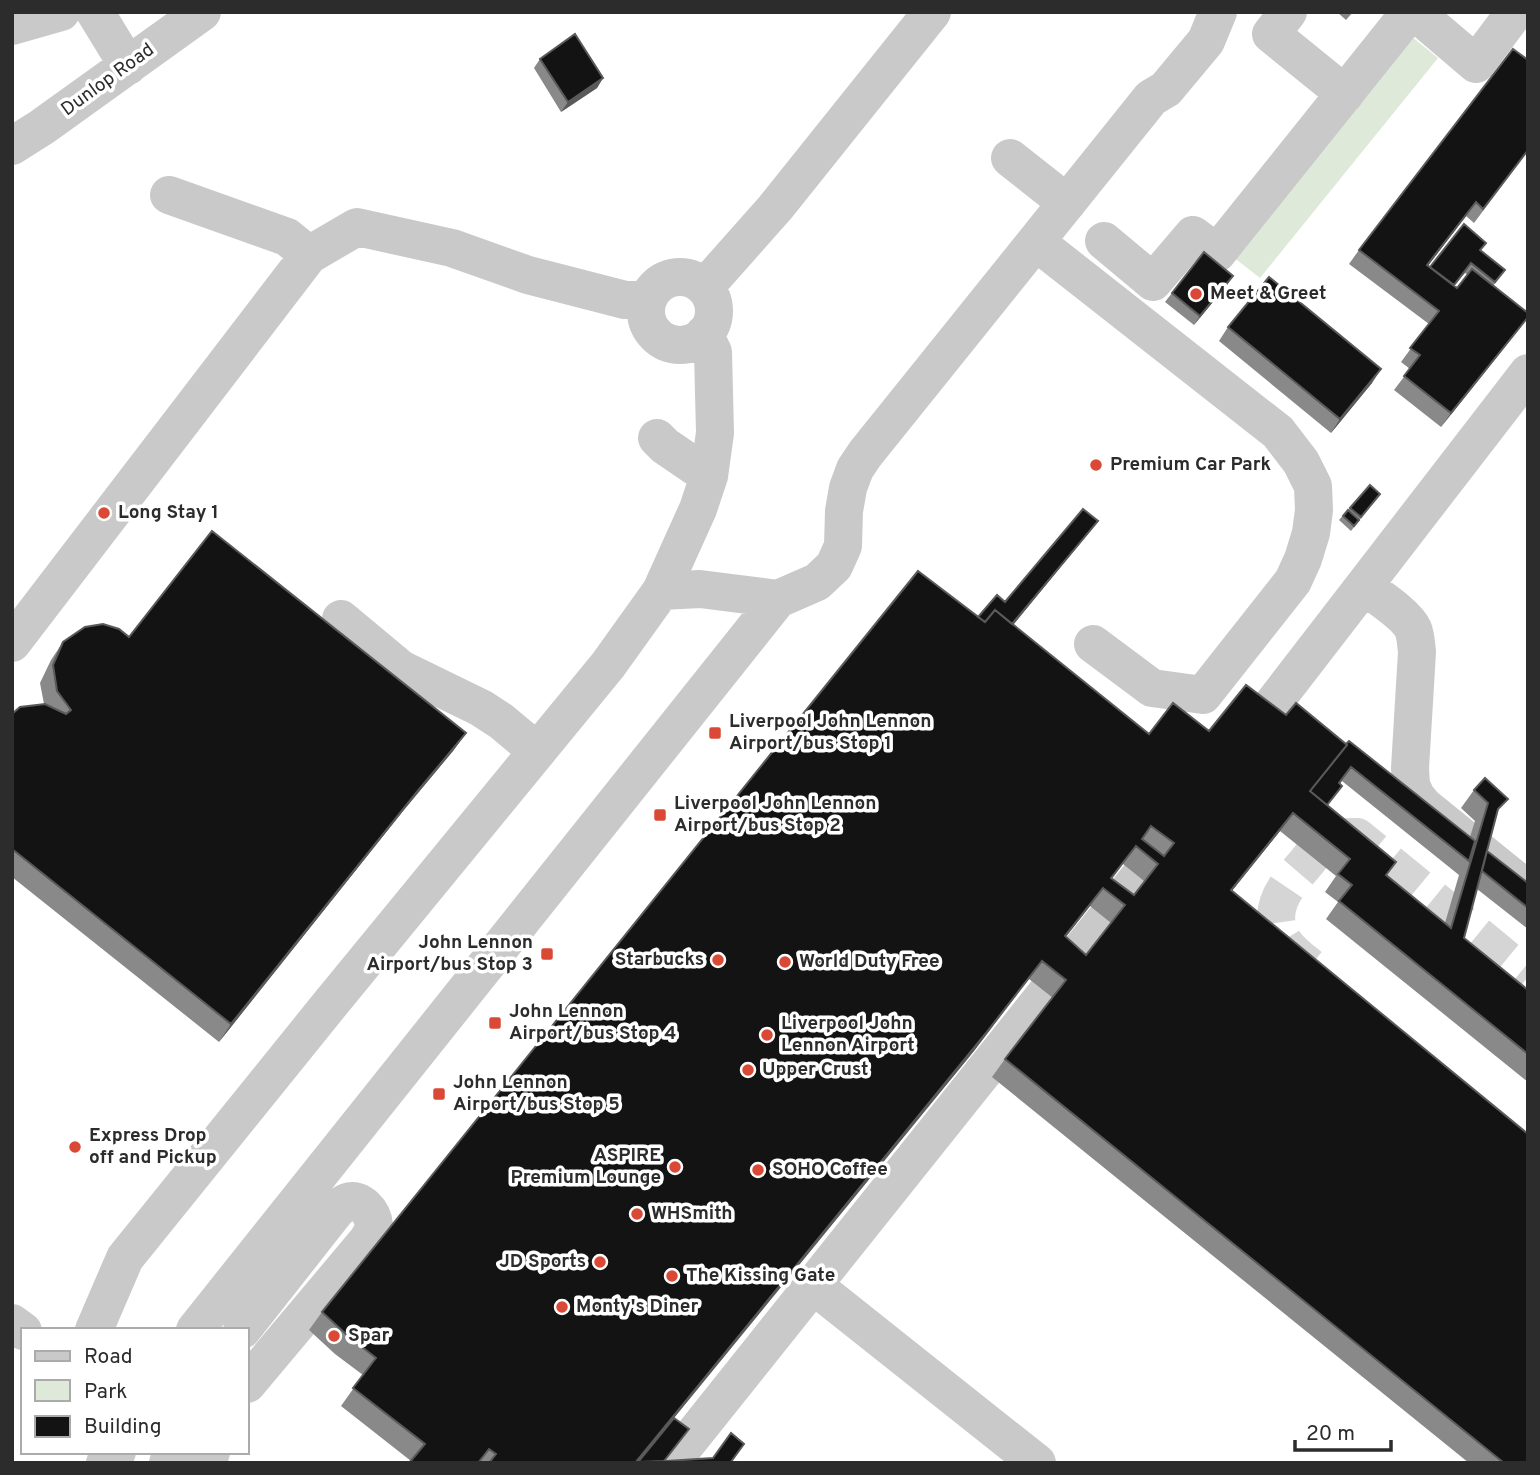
<svg xmlns="http://www.w3.org/2000/svg" width="1540" height="1475" font-family="Overpass,sans-serif">
<style>
.green{fill:#dfe9da}
.lines{fill:none;stroke-linecap:round;stroke-linejoin:round}
.minor-tunnel{stroke:#d5d5d5;stroke-width:38;stroke-dasharray:38 19;stroke-linecap:butt}
.minor{stroke:#c9c9c9;stroke-width:38}
.wall{fill:#898989;fill-rule:evenodd}
.shaded-wall{fill:#5a5a5a}
.building{fill:#131313;stroke:#5a5a5a;stroke-width:2;fill-rule:evenodd}
.poi-dot{fill:#da4936;stroke:#fff;stroke-width:2.5}
.labels{text-anchor:middle;dominant-baseline:central;stroke-width:7;stroke-linejoin:round;paint-order:stroke}
.street-label{font-size:19px;fill:#2c2c2c;stroke:#fff}
.poi-label{font-size:19px;font-weight:bold;fill:#2c2c2c;stroke:#fff;text-anchor:start}
</style>
<rect width="100%" height="100%" fill="#fff"/>
<path class="green" d="M1411,36L1438,58L1260,278L1233,257Z"/>
<g class="lines">
<path class="minor-tunnel" d="M1310,967C1297,957 1283,947 1278,930C1270,902 1289,883 1306,863C1312,856 1317,847 1325,843C1336,837 1345,837 1357,837L1528,977"/>
<path class="minor" d="M95,12L128,66
M1288,12L1271,34L1345,94
M1415,12L1476,64L1515,12
M12,26L61,12
M12,146L42,127L202,12
M1010,158L1067,203
M169,195L287,237L309,255
M1104,241L1153,282L1193,235L1217,253L1410,12
M1036,242L1278,432L1301,462L1313,486L1314,510L1311,533L1303,559L1293,581L1203,695L1152,688L1093,644
M646 311a34 34 0 1 1 68 0a34 34 0 1 1-68 0Z
M705,287L775,208L932,12
M657,438L665,446L709,476
M1364,586C1377,596 1407,615 1413,629C1416,636 1416,644 1417,652L1410,768L1411,785L1416,796L1424,806L1528,890
M661,591L700,589L778,599L817,582L834,566L843,546L844,511L848,488L855,469L865,454L1151,98L1166,89L1206,41L1218,12
M341,619L401,669L481,708L501,721L537,751
M12,643L309,255L357,227L452,248L528,275L625,300H648
M1259,722L1528,373
M813,1285L1037,1463
M12,1323L23,1331
M94,1330L125,1258L326,1009L608,665L661,591L698,509L709,476L715,433L713,352L704,334
M195,1330L778,599
M242,1330L334,1213C337,1210 341,1204 347,1202C360,1197 373,1212 374,1225C374,1231 370,1236 367,1241L247,1384
M105,1463L117,1452
M168,1463L172,1452
M208,1463L211,1452
M671,1463L1155,857"/>
</g>
<path class="wall" d="M1337,12H1353L1346,20Z
M540,59L603,78L597,88L561,112L534,68Z
M1528,60V151L1474,223L1466,216L1428,265L1430,267L1486,243L1480,251L1505,270L1493,286L1528,317L1441,427L1394,390L1410,369L1401,362L1429,324L1349,264L1359,250ZM1465,273L1468,275L1457,288L1454,286Z
M1233,276L1194,325L1165,302L1172,293Z
M1228,327L1372,383L1331,433L1219,341Z
M1370,485L1380,494L1351,531L1339,520Z
M1091,530L1013,625L1149,734L1209,731L1286,715L1346,744L1470,837L1475,821L1461,808L1474,790L1485,778L1497,815L1487,851L1528,883V929L1477,889L1464,938L1528,990V1082L1326,919L1338,902L1325,892L1336,876L1280,831L1232,891L1528,1463H1469L992,1077L1005,1059L1053,998L1029,979L974,1051L674,1418L664,1461L713,1458L744,1444L731,1463H409L411,1461L341,1406L363,1375L335,1354L309,1330L322,1312L978,617L1005,602ZM1342,781L1459,875L1445,923L1387,875L1396,862L1327,805ZM1123,864L1144,881L1134,895L1112,879ZM1090,906L1111,923L1086,955L1066,937Z
M129,637L466,733L453,751L403,811L219,1042L12,877V714L44,704L40,683L51,660L63,642Z"/>
<path class="shaded-wall" d="M603,78L597,88L561,112L568,102Z
M1476,202L1466,216L1418,279L1427,265Z
M1233,276L1227,285L1194,325L1200,316Z
M1528,317L1520,328L1441,427L1451,413Z
M1381,369L1372,383L1331,433L1340,419Z
M1098,521L1091,530L1004,636L1010,626Z
M466,733L453,751L403,811L219,1042L231,1024L416,793Z
M1293,813L1280,831L1218,908L1231,890Z
M1103,888L1090,906L1052,954L1065,936Z
M1042,961L974,1051L637,1463H635Z"/>
<path class="building" d="M575,34L603,78L568,102L540,59Z
M1513,49L1528,60V150L1483,209L1476,202L1427,265L1457,288L1472,269L1528,313V317L1451,413L1404,376L1420,355L1410,348L1439,311L1359,250Z
M1464,224L1486,243L1480,250L1505,270L1495,282L1471,263L1454,285L1430,267Z
M1204,252L1233,276L1200,316L1172,293Z
M1269,277L1381,369L1340,419L1228,327Z
M1370,485L1380,494L1361,517L1350,508Z
M1083,509L1098,521L1012,624L995,610L985,622L978,617L997,595L1005,602Z
M1348,510L1359,520L1354,526L1343,516Z
M212,531L466,733L416,793L231,1024L12,849V714L20,707L45,704L66,714L71,710L57,691L53,665L63,642L85,627L103,624L119,629L129,637Z
M918,571L985,622L995,610L1149,734L1173,703L1209,731L1246,685L1286,715L1296,703L1347,745L1310,791L1396,862L1386,875L1451,928L1488,803L1474,790L1485,778L1508,799L1498,809L1464,938L1528,990V1054L1339,901L1352,885L1338,874L1350,859L1293,813L1231,890L1528,1134V1463H1504L1005,1059L1066,980L1042,961L986,1033L635,1463L713,1458L731,1433L744,1444L730,1463H489L496,1454L489,1449L478,1463H409L425,1444L353,1388L376,1358L348,1336L322,1312ZM1151,826L1174,843L1164,856L1142,839ZM1136,846L1158,864L1134,895L1111,878ZM1103,888L1125,905L1086,955L1065,936Z
M1349,741L1475,841L1469,861L1351,767L1339,783L1342,786L1327,805L1310,791L1344,749L1347,745L1346,744Z
M1487,851L1528,883V908L1482,871Z
M674,1418L689,1429L664,1461L638,1462Z"/>
<g class="poi-dot">
<circle cx="1196" cy="294" r="7"/>
<circle cx="1096" cy="465" r="7"/>
<circle cx="104" cy="513" r="7"/>
<rect x="708" y="726" width="14" height="14" rx="3.5"/>
<rect x="653" y="808" width="14" height="14" rx="3.5"/>
<rect x="540" y="947" width="14" height="14" rx="3.5"/>
<circle cx="718" cy="960" r="7"/>
<circle cx="785" cy="962" r="7"/>
<rect x="488" y="1016" width="14" height="14" rx="3.5"/>
<circle cx="767" cy="1035" r="7"/>
<circle cx="748" cy="1070" r="7"/>
<rect x="432" y="1087" width="14" height="14" rx="3.5"/>
<circle cx="75" cy="1147" r="7"/>
<circle cx="675" cy="1167" r="7"/>
<circle cx="758" cy="1170" r="7"/>
<circle cx="637" cy="1214" r="7"/>
<circle cx="600" cy="1262" r="7"/>
<circle cx="672" cy="1276" r="7"/>
<circle cx="562" cy="1307" r="7"/>
<circle cx="334" cy="1336" r="7"/>
</g>
<g class="labels">
<g class="street-label">
<text transform="translate(108 80) rotate(-36)">Dunlop Road</text>
</g>
<g class="poi-label">
<text x="1210" y="294">Meet &amp; Greet</text>
<text x="1110" y="465">Premium Car Park</text>
<text x="118" y="513">Long Stay 1</text>
<text x="729" y="722">Liverpool John Lennon<tspan x="729" dy="22">Airport/bus Stop 1</tspan></text>
<text x="674" y="804">Liverpool John Lennon<tspan x="674" dy="22">Airport/bus Stop 2</tspan></text>
<text x="533" y="943" text-anchor="end">John Lennon<tspan x="533" dy="22">Airport/bus Stop 3</tspan></text>
<text x="704" y="960" text-anchor="end">Starbucks</text>
<text x="799" y="962">World Duty Free</text>
<text x="509" y="1012">John Lennon<tspan x="509" dy="22">Airport/bus Stop 4</tspan></text>
<text x="781" y="1024">Liverpool John<tspan x="781" dy="22">Lennon Airport</tspan></text>
<text x="762" y="1070">Upper Crust</text>
<text x="453" y="1083">John Lennon<tspan x="453" dy="22">Airport/bus Stop 5</tspan></text>
<text x="89" y="1136">Express Drop<tspan x="89" dy="22">off and Pickup</tspan></text>
<text x="661" y="1156" text-anchor="end">ASPIRE<tspan x="661" dy="22">Premium Lounge</tspan></text>
<text x="772" y="1170">SOHO Coffee</text>
<text x="651" y="1214">WHSmith</text>
<text x="586" y="1262" text-anchor="end">JD Sports</text>
<text x="686" y="1276">The Kissing Gate</text>
<text x="576" y="1307">Monty's Diner</text>
<text x="348" y="1336">Spar</text>
</g>
</g>
<rect width="1540" height="1475" fill="none" stroke="#2c2c2c" stroke-width="28"/>
<rect x="21" y="1328" width="228" height="126" fill="#ffffff" stroke="#ababab" stroke-width="2"/>
<rect x="35" y="1351" width="35" height="10" fill="#c9c9c9" stroke="#ababab" stroke-width="2"/>
<text x="84" y="1363" font-size="21" fill="#2c2c2c">Road</text>
<rect x="35" y="1380" width="35" height="21" fill="#dfe9da" stroke="#ababab" stroke-width="2"/>
<text x="84" y="1398" font-size="21" fill="#2c2c2c">Park</text>
<rect x="35" y="1416" width="35" height="21" fill="#131313" stroke="#ababab" stroke-width="2"/>
<text x="84" y="1433" font-size="21" fill="#2c2c2c">Building</text>
<path d="M1295 1440v10h96v-10" fill="none" stroke="#2c2c2c" stroke-width="3.5"/>
<text x="1306" y="1440" font-size="21" fill="#2c2c2c" stroke="#ffffff" stroke-width="5" paint-order="stroke">20 m</text>
</svg>
